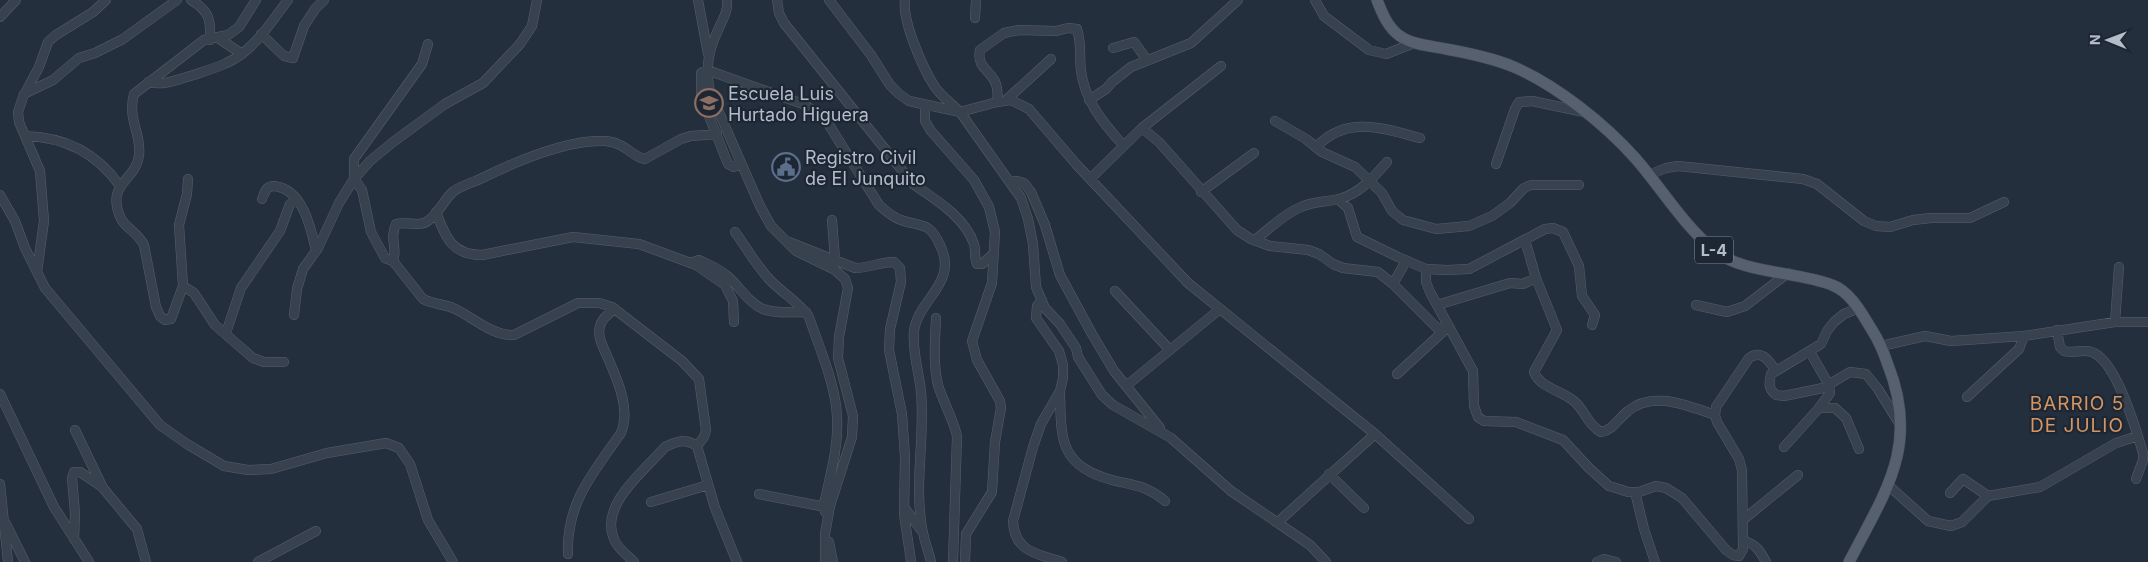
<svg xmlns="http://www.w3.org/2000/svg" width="2148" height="562" font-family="Inter,sans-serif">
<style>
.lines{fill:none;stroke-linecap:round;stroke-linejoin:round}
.minor-casing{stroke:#565f6c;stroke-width:10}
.major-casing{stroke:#414a57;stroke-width:12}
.minor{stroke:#38414e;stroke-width:9}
.major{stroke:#56606e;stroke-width:11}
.labels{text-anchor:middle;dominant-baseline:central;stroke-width:4.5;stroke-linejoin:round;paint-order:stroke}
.shield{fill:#1d2633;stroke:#878f9c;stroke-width:1}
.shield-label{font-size:16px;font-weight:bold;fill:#b4bcc9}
.poi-label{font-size:18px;fill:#b4bcc9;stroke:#1d2633;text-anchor:start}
.neighbourhood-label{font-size:19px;letter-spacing:1px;fill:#d59563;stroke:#1d2633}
</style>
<rect width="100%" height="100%" fill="#242f3e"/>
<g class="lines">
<defs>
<path id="minor" d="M191,0C209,11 211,19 210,40
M698,0L708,54
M727,0C728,13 723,18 718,30C708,50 705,70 710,92L760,206L771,226L796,251L835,270L845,279L848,288L839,337L838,358L853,416L852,437L830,506L825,534V562
M777,0L779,13L784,23L913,184C935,199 965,217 974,244C976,251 974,257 977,264H982L993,254
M829,0L871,55L890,85L899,94L909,101L960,112L1021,198L1028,219L1033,244L1036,287L1045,308L1060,324L1076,348L1078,357L1102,395L1113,405L1171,438L1231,491L1310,545L1326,562
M905,0C902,21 923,69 935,87C941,96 952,104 960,112L997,102L1011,100L1029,109L1076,164L1188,283L1375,434L1469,519
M1315,0L1324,16L1369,50L1386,54L1414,43
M0,17L16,0
M975,18L976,0
M261,34L284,56L293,58L304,26L315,9L324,0
M218,38L242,54
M428,44L422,64L354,159V179L362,190L371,232L385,258L393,261L423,299C433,304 443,304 453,308C473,317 492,336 514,335L578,303H599L612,307L682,361L699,379L706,430L704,437L697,446
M1113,48L1134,42L1147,60
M148,82C163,86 176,80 190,76C208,70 228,65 243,53C261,39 274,18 288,0
M24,94L53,80L79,58L95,53L123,39L177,0
M1089,100L1106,89L1112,82L1131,67L1191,43L1238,0
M1005,101L1051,59
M997,102C1002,69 975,74 980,50L1004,33L1019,30L1056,31L1068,28L1077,29C1082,45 1079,55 1081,71C1085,101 1103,123 1123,145
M925,105V121L931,131L974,180L989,207L995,232L992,283L972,341L977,360L1000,401L1001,408L995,442L992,492L966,534L965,562
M1275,121L1306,139L1322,152L1355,167L1382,193L1392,211L1403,220L1436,229L1469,226L1492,216L1510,203L1524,188L1531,185H1579
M1142,128L1159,142L1237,230L1251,239L1270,246L1308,250L1319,254L1333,264L1343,268L1378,272L1393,284L1438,329L1449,326
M25,136C65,137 97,153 120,186
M1316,147C1347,115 1382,128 1420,138
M741,164L734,167L728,164L701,96V73L707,70L803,104L824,117L879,205C886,211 892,217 901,220C921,227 929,221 940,245C959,283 918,299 914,331C912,352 919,371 921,392C925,435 915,479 921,521C922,535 928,549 931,562
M1496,164L1515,109L1519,102L1532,101L1584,112
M1649,175L1666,168L1678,166L1803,179L1817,184L1864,221L1876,226L1890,227L1913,220L1931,218H1970L2004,202
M1091,178L1142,128L1221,66
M188,179L187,194L179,225L183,286L171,319L165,320L160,316L156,307L144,245C138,233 126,228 121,219C105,183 135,182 139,156C142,134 127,120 134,94L204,40L228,35L239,27L256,0
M1010,182L1017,181L1024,183L1031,192L1045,225L1060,275L1092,334L1114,371L1160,428
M1201,192L1254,153
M0,195L15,221L25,248L45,288L160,425L187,444L224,466L248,470L271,469L327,453L386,443L399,448L410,464L428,520L453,562
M262,199C265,192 266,186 274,186C303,189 311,228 316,251
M1338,199L1348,208L1357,237L1398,257L1426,269L1447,270L1469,269L1545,229L1553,228L1563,232L1579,266L1582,296L1595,315L1592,325
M436,212C446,238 452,255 482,255L573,237L639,244L696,265L725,285L733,301L734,322
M832,220L835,260
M735,232C746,247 756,265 769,279C781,292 801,304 809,317C819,347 836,385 837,417C839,446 830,476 824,504L825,512
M1255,240C1269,229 1284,214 1301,207C1314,201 1326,202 1339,199C1359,194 1373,178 1387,162
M1525,240L1536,278L1557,330L1534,372C1541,389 1562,390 1575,402C1585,411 1588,425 1601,432C1613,430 1618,419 1628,411C1653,390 1688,406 1715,415
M789,242L855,268C869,268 880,262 894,262L900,268L901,282L890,329L889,350L902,414L905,457L904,514L911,561
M393,261C398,248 389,239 396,224C407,221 420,228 429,220C439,213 444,199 454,191C461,186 470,183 478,180C513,163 566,139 605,141C625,142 633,158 645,159L681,139L691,136L717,134
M690,263L699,260C708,264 718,268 726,275C739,285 747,302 763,309C776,314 792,312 806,312
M1426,269V282L1430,292L1473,371L1474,406L1478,417L1484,421L1516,422L1563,440L1589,468L1609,486L1619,489L1628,492H1639L1656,486L1666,488L1682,498L1726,550L1733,555L1739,556L1743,549L1742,470L1739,459L1717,422L1715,415L1716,407L1749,358C1762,349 1769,361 1776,371
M37,272L44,221L40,171L19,122L18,112L23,97L39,67L48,42L56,35L93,12L106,0
M1393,284L1406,261
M183,286L194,293L215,325L253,358L264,362H284
M1115,291L1170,350
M1042,300L1037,306L1036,318L1059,351L1063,365V378L1060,391L1041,424L1033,447L1013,521C1014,552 1038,554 1062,562
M1437,305L1510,283L1523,284L1536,278
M1696,305L1727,312L1745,306L1788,273
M1859,308L1844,314L1834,322L1827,331L1821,344L1771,374C1769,384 1768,388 1776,395L1784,396L1823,388L1850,372L1866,374L1878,389L1899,423
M294,315L297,289L303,269L318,248L339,203L354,179L370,161L393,142L445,104L483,83L520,44L532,26L537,0
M936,318C935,340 933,364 938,385C943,402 953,418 957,436L953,562
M2115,322L2119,267
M2057,330L2060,347L2064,351C2074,354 2084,348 2094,353C2117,364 2136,429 2143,453V460L2136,479
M226,333L241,288L280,231L290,204L297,201
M1881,346L1925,336L1951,341L2024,336L2115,322H2148
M1397,374L1447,328
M1126,386L1220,309
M1060,391C1061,439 1059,466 1112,480C1135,486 1146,485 1165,501
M0,394L54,507L89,562
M1967,397L2019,349L2024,336
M1819,408H1835L1846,418L1859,449
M75,430L103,488L137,529L146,562
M1784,447L1819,408L1830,393L1829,385L1810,352
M1329,474L1364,508
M0,484L8,562
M1888,485L1928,521L1951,526L1962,522L1988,496L2040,487L2116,443L2138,436
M1635,492L1644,529L1655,562
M1950,493L1963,479L1988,496
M759,494L825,507
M651,502L708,485
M904,507L921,530
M1744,519L1798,475
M1278,522L1375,434
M6,524L25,562
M74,539L75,513L72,478L74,472H80L101,486
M1744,541C1756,544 1760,551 1766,562
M829,542L833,562
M568,554C566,503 593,473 621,433C631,408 617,379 607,356C603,347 597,336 600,326C602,318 609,313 615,309
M258,562L316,531
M634,562C627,555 617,548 614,539C599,505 645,470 665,447C677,441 686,438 697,446L715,508L737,562
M1597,562L1604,559L1616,562"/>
<path id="major" d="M1377,0C1382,13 1388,28 1400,36C1413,45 1432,46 1446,49C1468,53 1493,58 1514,67C1556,85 1605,124 1636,159C1662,189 1684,226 1715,251C1741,273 1799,272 1832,285C1851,292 1862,314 1872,330C1879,341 1884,353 1888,365C1920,446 1885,492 1849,562"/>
</defs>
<use href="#minor" class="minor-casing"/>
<use href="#major" class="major-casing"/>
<use href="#minor" class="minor"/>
<use href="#major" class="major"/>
</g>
<defs>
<symbol id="school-ring" viewBox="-11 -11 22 22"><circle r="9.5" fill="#1d2633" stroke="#8d6e63" stroke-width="1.5"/><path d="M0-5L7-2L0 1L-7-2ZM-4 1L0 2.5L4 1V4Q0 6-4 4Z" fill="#8d6e63"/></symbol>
<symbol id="civic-ring" viewBox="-11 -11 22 22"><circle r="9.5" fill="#1d2633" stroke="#5c6f8a" stroke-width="1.5"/><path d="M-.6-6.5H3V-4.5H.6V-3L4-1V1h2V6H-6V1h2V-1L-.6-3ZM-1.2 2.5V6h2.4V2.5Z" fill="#5c6f8a"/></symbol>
</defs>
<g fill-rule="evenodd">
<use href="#school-ring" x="693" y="87" width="32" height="32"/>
<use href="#civic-ring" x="770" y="151" width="32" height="32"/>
</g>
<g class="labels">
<rect class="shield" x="1695" y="236.5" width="38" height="27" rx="4"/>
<g class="shield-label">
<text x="1714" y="250">L-4</text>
</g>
<g class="poi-label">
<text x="728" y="93">Escuela Luis<tspan x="728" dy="21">Hurtado Higuera</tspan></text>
<text x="805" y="157">Registro Civil<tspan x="805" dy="21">de El Junquito</tspan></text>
</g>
<g class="neighbourhood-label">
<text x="2077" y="403">BARRIO 5<tspan x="2077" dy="22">DE JULIO</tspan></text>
</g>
</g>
<g transform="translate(2108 40) rotate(271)" stroke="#1d2633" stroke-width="4" paint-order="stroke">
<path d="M0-4L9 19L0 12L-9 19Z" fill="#b4bcc9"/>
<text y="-8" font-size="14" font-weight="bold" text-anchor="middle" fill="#b4bcc9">N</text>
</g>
</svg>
